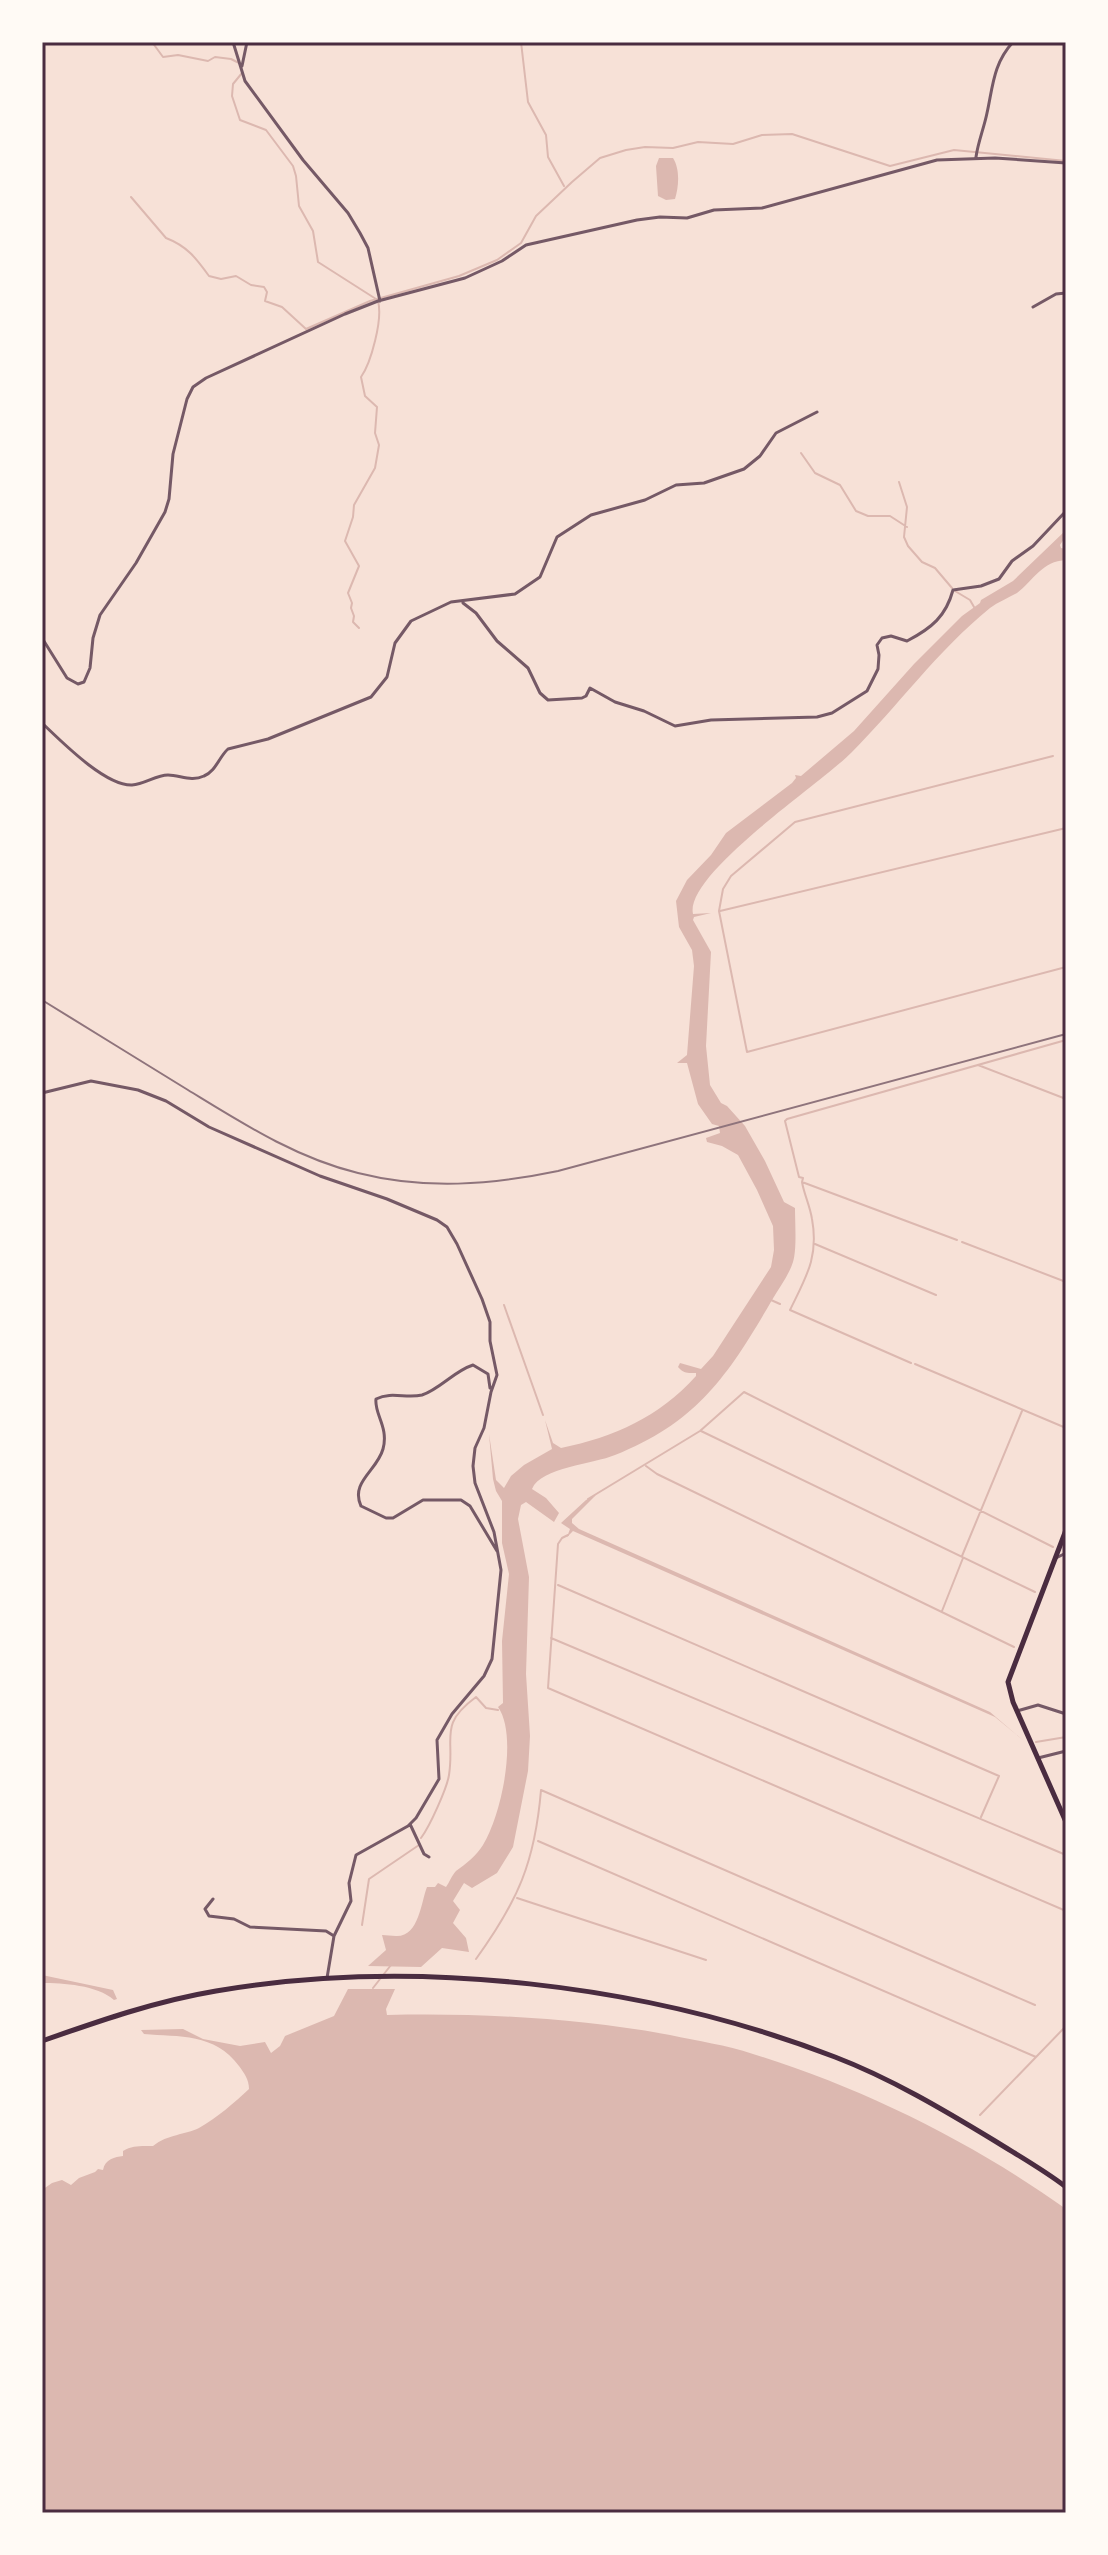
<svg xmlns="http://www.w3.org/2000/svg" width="1108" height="2555" font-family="Inter,sans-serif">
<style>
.water{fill:#dcb8b0}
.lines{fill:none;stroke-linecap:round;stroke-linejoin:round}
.stream{stroke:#dcb8b0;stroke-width:2}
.minor{stroke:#755966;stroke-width:3}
.secondary{stroke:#4a2c40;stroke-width:5}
.trunk{stroke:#4a2c40;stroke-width:5}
.rail{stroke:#8f747c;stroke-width:2}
.neatline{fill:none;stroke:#4a2c40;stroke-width:3}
</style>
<rect width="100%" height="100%" fill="#f7e1d7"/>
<path class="water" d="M659,158H673C680,169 679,186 675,199L666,200L658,196L656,166Z
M1066,530V536L1060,545L1061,548L1066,549V560C1042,561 1034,580 1017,593C1008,598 998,602 990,608C937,651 898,706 852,752C823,782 684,874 693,914L711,913L694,917L693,920L711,952L706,1046L710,1085L721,1103L727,1106L745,1126L765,1161L784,1202L795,1208C795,1222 797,1249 793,1262C789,1275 779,1288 772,1300C729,1374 698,1422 615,1455C594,1464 541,1467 532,1489L546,1498L559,1513L554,1522L526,1502L521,1505L518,1519L529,1577L526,1674L530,1736L528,1771L513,1847L497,1873L472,1888L464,1883L453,1901L460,1910L453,1923L466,1938L469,1952L442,1948L421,1967L368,1966L386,1950L382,1935C387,1935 391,1936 396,1936C419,1937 421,1902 427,1887H435L438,1883L446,1887C449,1883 452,1875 456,1871C466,1864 476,1856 483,1845C502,1814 518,1735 498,1707L503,1703L502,1641L509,1574L502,1543V1501L496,1491L493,1479L489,1434L496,1480L504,1488L511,1476L524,1465L552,1449L545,1420L553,1443L561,1448C614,1437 659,1417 696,1376V1373C688,1373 684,1374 678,1367L680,1363L701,1369L713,1356L771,1267L774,1250L773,1226L757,1190L738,1155L722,1146L707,1142L706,1138L720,1133L719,1126L712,1124L698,1104L687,1063H677L687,1055L694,966L692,950L679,927L676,901L687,880L711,855L726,833L792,783L796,778L795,775L801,776L854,731L914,664L962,616L980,603L981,600L1013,581Z
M596,1495L572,1519V1523L579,1529L990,1712L1024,1741L995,1717L573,1531L567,1537L570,1529L561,1523L586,1500Z
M42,1975L113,1990L117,1999L114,2000C97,1985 63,1983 42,1983Z
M348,1989H395L386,2009L387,2015C483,2013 576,2018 670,2035C698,2041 726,2045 753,2054C863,2088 972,2142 1066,2209V2513H42V2190L52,2183L62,2180L71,2185L79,2178L95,2172L98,2169L103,2170C105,2159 115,2157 123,2156V2151C133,2145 142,2146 153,2146C168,2134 185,2135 199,2128C218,2117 234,2103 249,2089C249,2079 244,2073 239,2066C215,2033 179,2037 144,2034L141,2030L183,2029L203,2039L240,2046L265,2042L271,2053L280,2046L285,2036L334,2016Z"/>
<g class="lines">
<path class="stream" d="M152,42L163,57L178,55L208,61L215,57L231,59L239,63
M521,42L528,102L546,135L548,157L564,186
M242,73L233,84L232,96L240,120L266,130L293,166L296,176L299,206L313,231L318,262L376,299
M131,197L166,238C187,246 196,258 209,276L221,279L236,276L251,285L264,287L267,292L265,301L282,307L306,329L370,301L459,276L497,260L521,243L536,216L572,182L600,158L626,150L645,147L673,148L698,142L733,144L762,135L792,134L890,166L954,150L1066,161
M801,453L815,473L840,485L856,511L868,516H890L907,527
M899,482L907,507L904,537L908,546L922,562L935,568L952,588
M955,591L970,600L974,607
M359,628L353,622L354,616L351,608L352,603L348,593L359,566L345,541L353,517L354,505L375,468L379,445L375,433L377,407L365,396L361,377C371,363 383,319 378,301
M1053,756L795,822L731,876L723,889L719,911L747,1052L1066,967
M720,911L1066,828
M978,1065L1066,1099
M802,1182L803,1178L799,1177L785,1121L787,1119L1066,1040
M962,1242L1066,1282
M815,1244L936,1295
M771,1300L780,1304
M504,1305L543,1415
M911,1363L790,1310C806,1277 819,1257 812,1219C810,1206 804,1194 802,1182L957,1240
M915,1364L1066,1428
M701,1431L1035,1592
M646,1466L657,1474L1014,1647
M588,1499L700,1431L744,1392L1053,1547
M568,1535L562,1538L558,1544L548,1688L1066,1911
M1065,1545H1066
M962,1556L1022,1411
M558,1585L999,1776L981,1817
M942,1611L963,1558
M551,1638L1066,1855
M1036,1742L1066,1737
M421,1838C430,1826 447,1788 449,1775C455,1737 438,1725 476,1697L486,1708L498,1710
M538,1841L1036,2057
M517,1898L706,1960
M362,1925L369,1879L419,1845
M476,1959C518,1901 535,1862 541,1790L1035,2005
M373,1988L391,1965
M980,2115L1066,2026"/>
<path class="minor" d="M233,42L245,81L303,160L348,213L360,233L368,248L380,301
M242,66L247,42
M976,157C978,142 984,128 987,113C993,86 993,64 1013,42
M1033,307L1056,294L1066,293
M463,603L476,613L497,641L528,668L540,693L548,700L582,698L586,696L590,688L615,702L644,711L675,726L711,720L817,717L832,713L867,691L878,669L879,655L877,645L882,638L891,636L907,641C932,628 946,616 953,590L981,586L999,579L1012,561L1033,546L1066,511
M42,638L67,678L78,684L84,682L90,668L93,638L100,615L136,563L165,512L169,499L173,454L187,399L193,387L206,378L345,314L378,301L465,278L502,261L526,245L637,220L660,217L687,218L714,210L762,208L937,160L995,158L1066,163
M42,723C61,741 105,786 132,785C145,784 156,775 168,775C180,775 191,782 204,776C216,771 219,757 228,749L268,739L371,697L387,677L395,643L411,621L451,602L515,594L540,577L557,537L591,515L645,500L676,485L704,483L744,469L760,456L776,433L817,412
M42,1093L91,1081L138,1090L166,1101L209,1127L320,1176L387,1199L437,1220L447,1227L457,1244L482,1299L490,1322V1341L497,1375L491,1392L484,1428L475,1448L473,1466L475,1483L494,1532L501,1570L492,1659L484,1676L452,1714L437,1740L439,1779L416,1818L408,1826L356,1855L349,1883L351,1901L334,1936L327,1978
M490,1388L488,1374L473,1365C454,1371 440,1389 422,1395C406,1399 392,1391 376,1399C374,1414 389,1427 383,1449C377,1471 350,1482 361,1506L386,1518H393L423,1500H461L470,1506L497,1551
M1056,1558L1066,1553
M1017,1711L1038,1705L1066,1714
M1038,1758L1066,1751
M410,1824L424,1854L429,1857
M213,1899L205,1909L209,1916L234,1919L250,1927L326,1931L334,1936"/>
<path class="secondary" d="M1066,1530L1008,1682L1013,1702L1066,1822"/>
<path class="trunk" d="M42,2041C99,2021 156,2001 216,1991C415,1957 647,1984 835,2057C890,2078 944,2110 995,2141C1019,2156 1044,2170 1066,2187"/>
<path class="rail" d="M42,1000C91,1030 139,1060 188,1090C242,1123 296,1158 358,1173C425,1190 491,1185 558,1171L1066,1034"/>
</g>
<rect width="1108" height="2555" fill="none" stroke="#fffaf5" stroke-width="88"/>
<rect x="44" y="44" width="1020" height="2467" class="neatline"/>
</svg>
